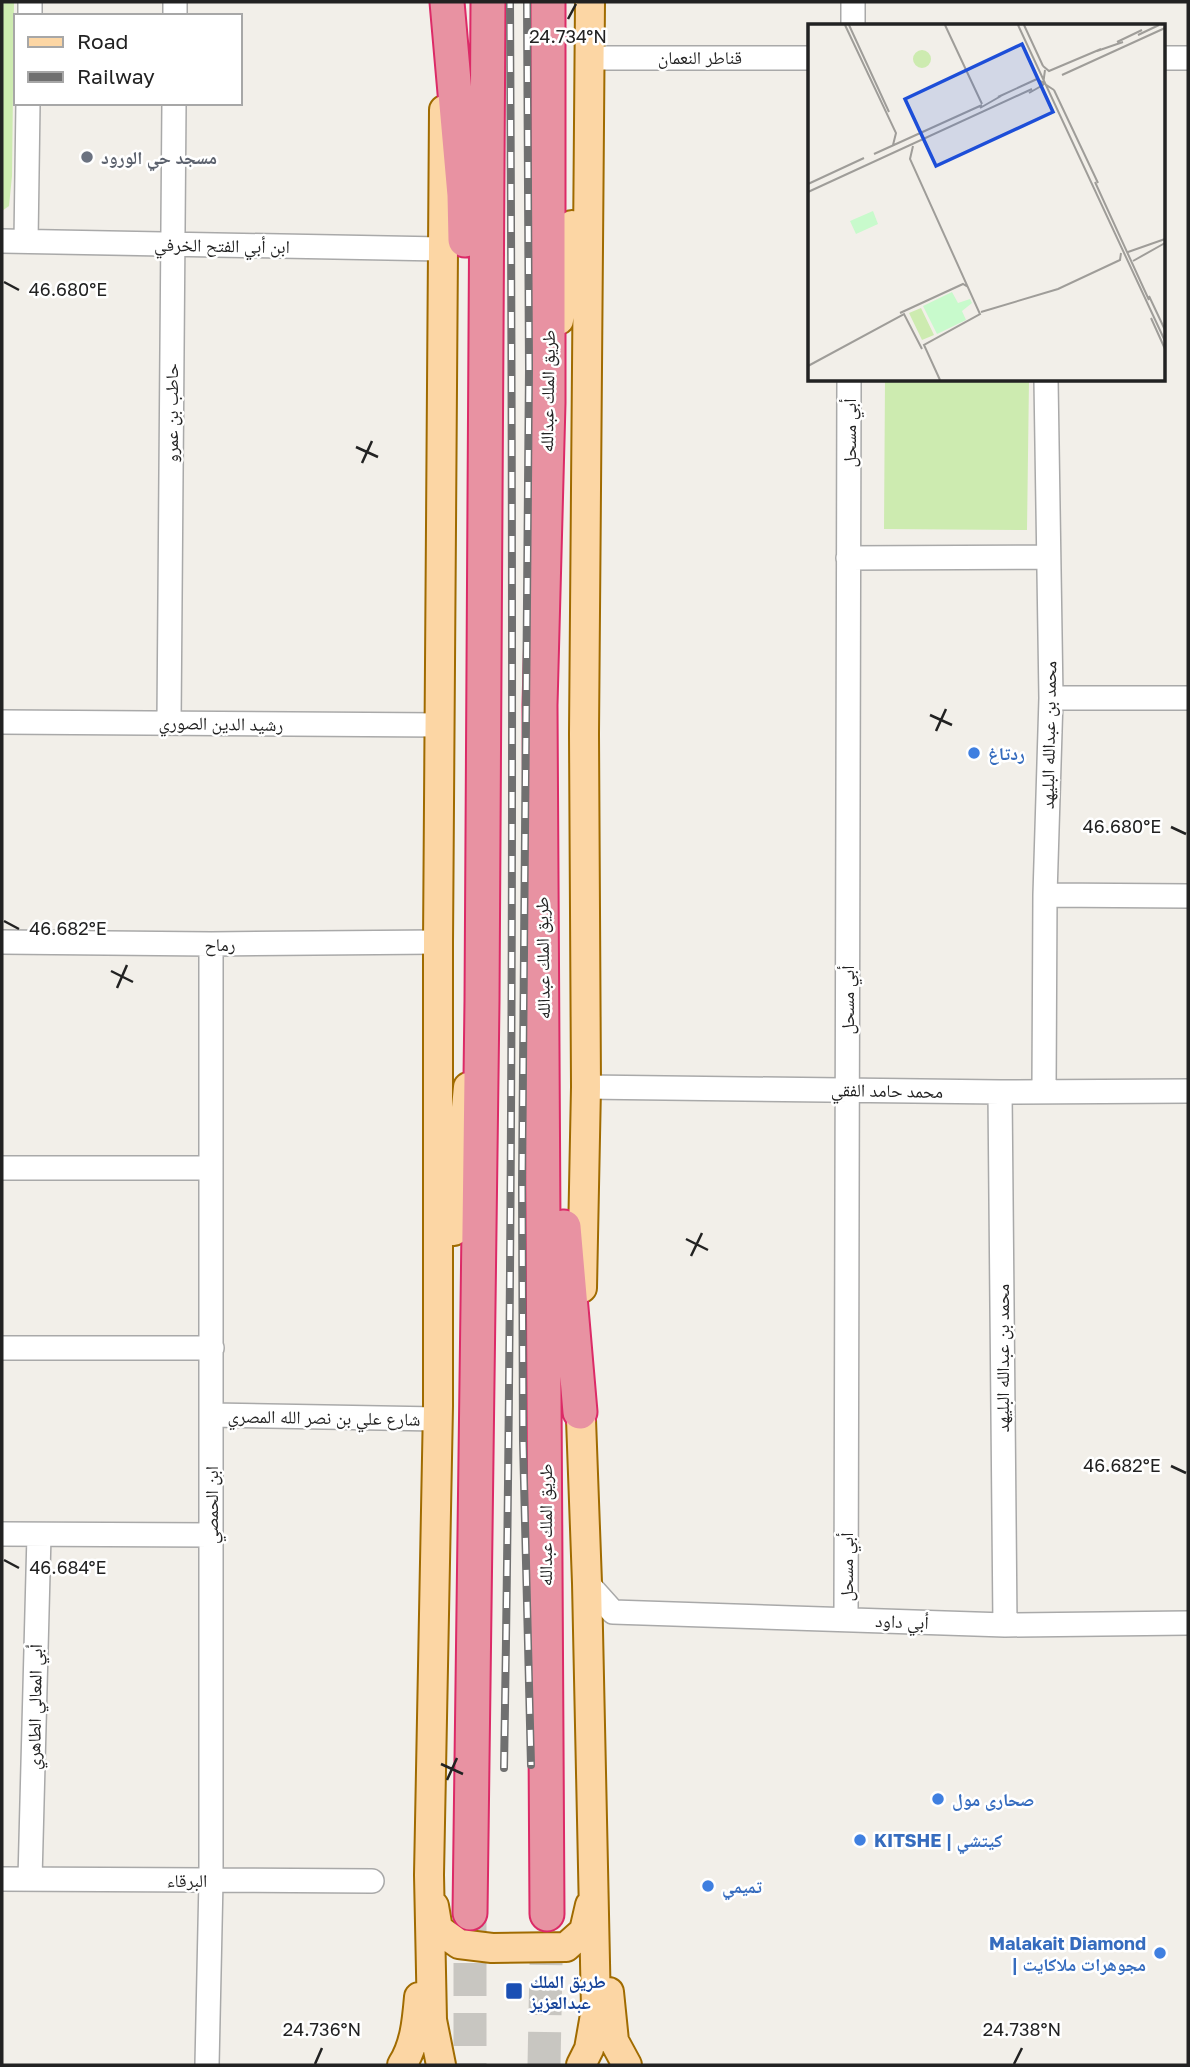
<svg xmlns="http://www.w3.org/2000/svg" width="1190" height="2067" font-family="'Golos Text','Noto Naskh Arabic',sans-serif">
<style>
.grass{fill:#cdebb0}
.lines{fill:none;stroke-linecap:round;stroke-linejoin:round}
.highway-tunnel{stroke:#c8c6c1;stroke-width:33;stroke-dasharray:33 17;stroke-linecap:butt}
.minor-casing{stroke:#a9a9a9;stroke-width:26}
.major-casing{stroke:#a06b00;stroke-width:32}
.highway-casing{stroke:#dc2a67;stroke-width:37}
.minor{stroke:#fff;stroke-width:23}
.major{stroke:#fcd6a4;stroke-width:28}
.highway{stroke:#e892a2;stroke-width:33}
.rail-casing{stroke:#707070;stroke-width:8}
.rail{stroke:#fff;stroke-width:5;stroke-dasharray:16;stroke-linecap:butt}
.ticks{fill:none;stroke:#222;stroke-width:2.5}
.worship-dot{fill:#6b7280;stroke:#fff;stroke-width:2.5}
.shop-dot{fill:#3f7fe0;stroke:#fff;stroke-width:2.5}
.transit-dot{fill:#1a4fb4;stroke:#fff;stroke-width:2.5}
.labels{text-anchor:middle;dominant-baseline:central;stroke-width:5;stroke-linejoin:round;paint-order:stroke}
.street-label{font-size:18px;fill:#222;stroke:#fff}
.worship-label{font-size:18px;font-weight:bold;fill:#5b616d;stroke:#fff;text-anchor:start}
.shop-label{font-size:18px;font-weight:bold;fill:#366cbe;stroke:#fff;text-anchor:start}
.transit-label{font-size:18px;font-weight:bold;fill:#164399;stroke:#fff;text-anchor:start}
.inset-road{fill:none;stroke:#9f9d99;stroke-width:2}
.view{fill:#1d4ed8;fill-opacity:0.15;stroke:#1d4ed8;stroke-width:3.5}
.inset-edge{fill:none;stroke:#222;stroke-width:3.5}
.ticks-label{font-size:18px;text-anchor:middle;fill:#222;stroke:#fff;stroke-width:5;stroke-linejoin:round;paint-order:stroke}
</style>
<rect width="100%" height="100%" fill="#f2efe9"/>
<path class="grass" d="M2,2H14L12,176L9,206L2,211Z
M885,380H1029L1027,530L884,529Z"/>
<g class="lines">
<path class="highway-tunnel" d="M470,1913V2065
M544,2065L547,1914"/>
<defs>
<path id="minor" d="M30,16V2
M175,16V2
M853,26V2
M589,58H810
M1164,58H1188
M2,241L441,249
M26,241L28,103
M848,558L1047,557
M1051,698H1188
M2,722L440,725
M169,722L174,103
M1045,895L1188,896
M2,942L211,944L438,942
M586,1087L1000,1092L1188,1091
M1044,1090L1045,895L1051,698L1046,380
M1000,1092L1005,1625
M2,1168H211
M2,1348H212
M212,1415L437,1419
M2,1534L211,1535
M587,1583L613,1612L1005,1625L1188,1623
M846,1619L849,380
M2,1879L372,1881
M30,1879L39,1535
M207,2065L211,1880V944"/>
<path id="major" d="M559,320L572,225
M454,1231L468,1087
M582,1288L586,1087L584,734L590,2
M580,1392L587,1583L596,2009L589,2049L581,2065
M434,1906L438,1929L459,1944L492,1948L566,1947L584,1931L590,1905
M609,1992L614,2041L627,2065
M402,2065C415,2045 417,2020 419,1997
M441,2065L432,2020L429,1875L438,1406V942L444,110"/>
<path id="highway" d="M447,2L464,195L465,240
M564,1227L580,1412
M470,1913L482,1001L488,2
M547,1914L540,705L548,403V2"/>
</defs>
<use href="#minor" class="minor-casing"/>
<use href="#major" class="major-casing"/>
<use href="#highway" class="highway-casing"/>
<use href="#minor" class="minor"/>
<use href="#major" class="major"/>
<use href="#highway" class="highway"/>
<defs>
<path id="rail" d="M527,2L529,369L522,1185L523,1441L531,1765
M504,1768C514,1179 513,591 510,2"/>
</defs>
<use href="#rail" class="rail-casing"/>
<use href="#rail" class="rail"/>
</g>
<path class="ticks" d="M568,19L576,4M4,282L19,290M356,447L378,457M362,463L372,441M930,715L952,725M936,731L946,709M1171,827L1186,834M4,921L19,929M111,971L133,982M117,988L127,965M686,1239L708,1250M691,1256L702,1233M1171,1466L1186,1473M4,1560L19,1568M441,1764L463,1774M447,1780L457,1758M315,2064L322,2048M1014,2064L1022,2048"/>
<circle class="worship-dot" cx="87" cy="157" r="7"/>
<g class="shop-dot">
<circle cx="974" cy="753" r="7"/>
<circle cx="938" cy="1799" r="7"/>
<circle cx="860" cy="1840" r="7"/>
<circle cx="708" cy="1886" r="7"/>
<circle cx="1160" cy="1953" r="7"/>
</g>
<rect class="transit-dot" x="505" y="1982" width="18" height="18" rx="3.5"/>
<g class="labels">
<g class="street-label">
<text x="700" y="57">قناطر النعمان</text>
<text transform="translate(222 245) rotate(1)">ابن أبي الفتح الخرفي</text>
<text transform="translate(547 391) rotate(-89)">طريق الملك عبدالله</text>
<text transform="translate(171 413) rotate(-90)">حاطب بن عمرو</text>
<text transform="translate(849 433) rotate(-90)">أبي مسحل</text>
<text transform="translate(221 723) rotate(1)">رشيد الدين الصوري</text>
<text transform="translate(1048 735) rotate(-89)">محمد بن عبدالله البليهد</text>
<text x="220" y="944">رماح</text>
<text transform="translate(542 958) rotate(-91)">طريق الملك عبدالله</text>
<text transform="translate(847 1000) rotate(-90)">أبي مسحل</text>
<text transform="translate(887 1090) rotate(1)">محمد حامد الفقي</text>
<text transform="translate(1002 1358) rotate(-90)">محمد بن عبدالله البليهد</text>
<text transform="translate(324 1417) rotate(1)">شارع علي بن نصر الله المصري</text>
<text transform="translate(211 1505) rotate(-90)">ابن الحمصي</text>
<text transform="translate(545 1525) rotate(-90)">طريق الملك عبدالله</text>
<text transform="translate(846 1567) rotate(-90)">أبي مسحل</text>
<text transform="translate(902 1621) rotate(2)">أبي داود</text>
<text transform="translate(34 1707) rotate(-89)">أبي المعالي الطاهري</text>
<text x="187" y="1880">البرقاء</text>
</g>
<g class="worship-label">
<text x="101" y="157">مسجد حي الورود</text>
</g>
<g class="shop-label">
<text x="988" y="753">ردتاغ</text>
<text x="952" y="1799">صحارى مول</text>
<text x="874" y="1840">KITSHE | كيتشي</text>
<text x="722" y="1886">تمیمي</text>
<text x="1146" y="1943" text-anchor="end">Malakait Diamond<tspan x="1146" dy="21">| مجوهرات ملاكايت</tspan></text>
</g>
<g class="transit-label">
<text x="530" y="1981">طريق الملك<tspan x="530" dy="21">عبدالعزيز</tspan></text>
</g>
</g>
<g transform="translate(808 24)">
<rect width="357" height="357" fill="#f2efe9"/>
<path d="M105 35a9 9 0 1 1 18 0a9 9 0 1 1-18 0ZM113,284L126,311L114,316L101,289Z" fill="#cdebb0"/>
<path d="M65,187L70,200L48,210L42,197ZM144,268L150,279L162,275L164,279L154,287L158,296L129,310L115,282Z" fill="#c8facc"/>
<path class="inset-road" d="M37,1L88,109L85,121M41,1L81,88M137,1L174,80M210,1L357,317M216,1L235,42M330,11L351,1M309,18L334,6M289,27L315,18M235,42L241,47L293,25M254,51L357,4M246,66L290,159M221,69L235,61L237,46M190,73L229,55L246,66M172,84L193,72M105,122L102,135L172,290L116,321L132,356M66,130L174,81M287,158L341,276M0,160L56,134M0,168L224,65M320,228L357,215M325,237L357,219M341,272L357,306M173,288L250,265L312,236L313,229M92,289L155,260L160,263M343,294L357,325M0,342L96,290L114,325"/>
<path class="view" d="M214,20L245,88L128,142L97,75Z"/>
<rect width="357" height="357" class="inset-edge"/>
</g>
<g class="ticks-label">
<text x="568" y="43">24.734°N</text>
<text x="68" y="296">46.680°E</text>
<text x="1122" y="833">46.680°E</text>
<text x="68" y="935">46.682°E</text>
<text x="1122" y="1472">46.682°E</text>
<text x="68" y="1574">46.684°E</text>
<text x="322" y="2036">24.736°N</text>
<text x="1022" y="2036">24.738°N</text>
</g>
<rect width="1190" height="2067" fill="none" stroke="#222222" stroke-width="7"/>
<rect x="14" y="14" width="228" height="91" fill="#ffffff" stroke="#a7a7a7" stroke-width="2"/>
<rect x="28" y="37" width="35" height="10" fill="#fcd6a4" stroke="#a7a7a7" stroke-width="2"/>
<text x="77" y="49" font-size="21" fill="#222222">Road</text>
<rect x="28" y="72" width="35" height="10" fill="#707070" stroke="#a7a7a7" stroke-width="2"/>
<text x="77" y="84" font-size="21" fill="#222222">Railway</text>
</svg>
